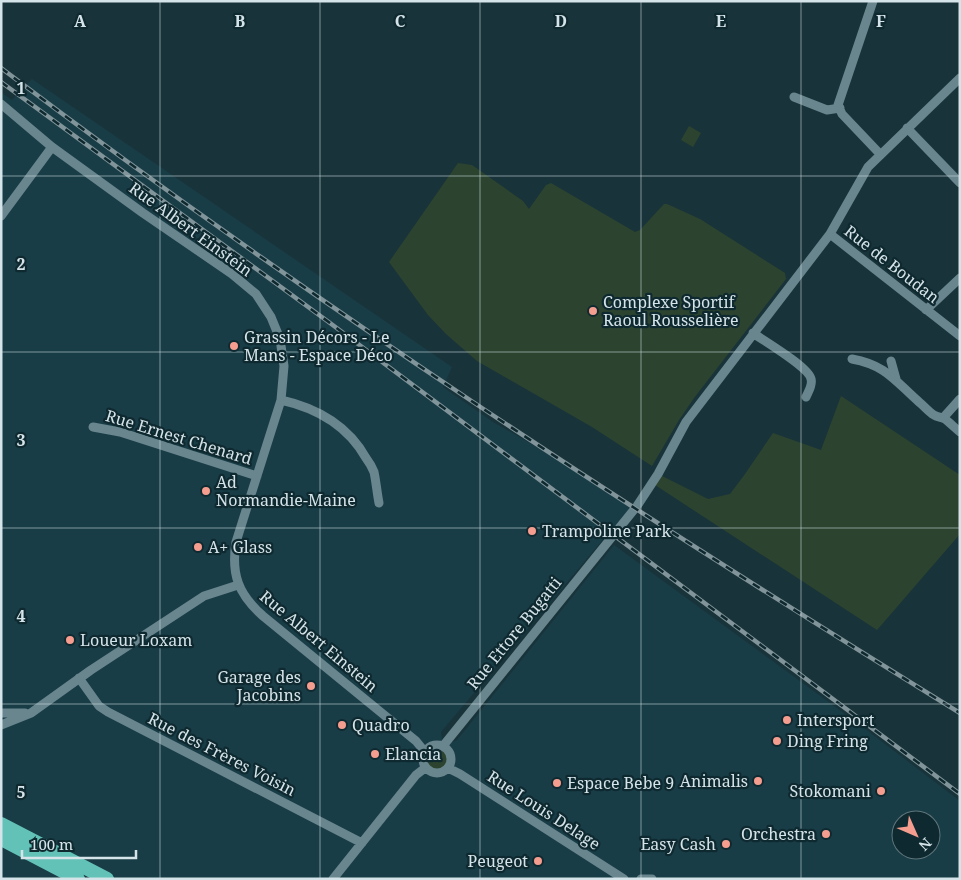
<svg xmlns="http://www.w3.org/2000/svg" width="961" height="880" font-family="'Noto Serif',serif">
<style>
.built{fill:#183d46;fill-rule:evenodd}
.green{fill:#2c442f}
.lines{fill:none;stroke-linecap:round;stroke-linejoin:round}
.minor{stroke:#69858d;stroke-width:9}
.trunk{stroke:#62c2b8;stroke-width:14}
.rail-casing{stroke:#809499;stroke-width:4.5}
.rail{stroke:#0f2930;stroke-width:2.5;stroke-dasharray:8;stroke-linecap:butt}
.grid{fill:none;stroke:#d5e4e8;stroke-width:1;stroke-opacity:0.55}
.poi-dot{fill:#f59d8f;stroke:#0f2930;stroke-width:2}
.labels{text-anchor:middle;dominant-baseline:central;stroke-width:4.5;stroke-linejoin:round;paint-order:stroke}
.street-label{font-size:16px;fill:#d5e4e8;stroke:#0f2930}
.poi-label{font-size:16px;fill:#d5e4e8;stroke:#0f2930;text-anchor:start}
.grid-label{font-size:16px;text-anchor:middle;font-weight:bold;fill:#d5e4e8;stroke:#0f2930;stroke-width:4.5;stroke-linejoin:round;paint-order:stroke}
</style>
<rect width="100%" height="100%" fill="#19333a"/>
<path class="built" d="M32,79L452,367L443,387L493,422L558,459L634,509L614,535L606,536L441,732L443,746L457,740L614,545L860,725L960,801V879H107L1,818V92L12,100ZM434,745H439L446,748L450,754L451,759L448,768L438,773L428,771L423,762L424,755L427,749ZM901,820H931V850H901Z
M1,847L71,879H1Z"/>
<path class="green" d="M689,126L701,133L693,147L681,140Z
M458,163L472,165L523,201L529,209L546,185L551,183L635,232L640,230L664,204H667L700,219L785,273L786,279L694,398L679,420L652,466L592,427L477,361L446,334L428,315L389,262Z
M841,396L960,475V534L877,630L652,483L658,474L708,499L730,494L745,474L773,433L821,450Z
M428 760a10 10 0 1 1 20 0a10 10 0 1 1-20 0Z"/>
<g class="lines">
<path class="minor" d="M873,1L838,105L842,114L880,154
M794,97L827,110L840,108
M1,104L52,147L143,213L232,274L256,294L271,317L280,339L284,366L281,400L236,542C231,574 238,594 263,616L416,741L425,752
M907,128L960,183
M1,216L52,147
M830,234L960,336
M926,310L960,278
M753,333C764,341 809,367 811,379C813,385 808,392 806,397
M852,359C886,365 895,381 919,402C924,406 929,412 934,415C937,417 941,417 945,419C950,423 955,428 960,432
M891,361L896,379
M281,400C317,408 348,426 366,458C369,462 372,467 374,472C376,481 377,493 379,503
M943,418L960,399
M93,427L120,432L257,476
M79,678L99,706L108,712L362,843
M1,713H25
M1,725L31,713L91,670L204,596L238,585
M423 759a14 14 0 1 1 28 0a14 14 0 1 1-28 0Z
M443,746L637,506L658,474L686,422L830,234L868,167L960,78
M448,768L460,774L624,879
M333,879L416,775L425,768
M641,879H652"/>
<path class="trunk" d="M1,824L107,879
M1,839L78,879"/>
<defs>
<path id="rail" d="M1,68C308,300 632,511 960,713
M1,82L330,323L960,794"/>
</defs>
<use href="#rail" class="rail-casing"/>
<use href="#rail" class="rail"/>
</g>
<path class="grid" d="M160,1V879M320,1V879M480,1V879M641,1V879M801,1V879M1,176H960M1,352H960M1,528H960M1,704H960"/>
<g class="poi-dot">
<circle cx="593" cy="311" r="5"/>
<circle cx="234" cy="346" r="5"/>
<circle cx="206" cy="491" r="5"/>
<circle cx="532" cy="531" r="5"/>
<circle cx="198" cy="547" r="5"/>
<circle cx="70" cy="640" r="5"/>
<circle cx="311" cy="686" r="5"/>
<circle cx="787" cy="720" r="5"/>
<circle cx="342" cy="725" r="5"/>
<circle cx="777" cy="741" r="5"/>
<circle cx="375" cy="754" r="5"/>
<circle cx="758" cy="781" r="5"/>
<circle cx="557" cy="783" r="5"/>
<circle cx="881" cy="791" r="5"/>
<circle cx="826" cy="834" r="5"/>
<circle cx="726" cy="844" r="5"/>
<circle cx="538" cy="861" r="5"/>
</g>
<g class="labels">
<g class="street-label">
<text transform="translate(191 229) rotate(36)">Rue Albert Einstein</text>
<text transform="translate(892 264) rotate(38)">Rue de Boudan</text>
<text transform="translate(179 437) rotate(17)">Rue Ernest Chenard</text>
<text transform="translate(514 633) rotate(-51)">Rue Ettore Bugatti</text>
<text transform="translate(319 641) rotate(40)">Rue Albert Einstein</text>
<text transform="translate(222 754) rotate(27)">Rue des Frères Voisin</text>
<text transform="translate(544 810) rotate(33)">Rue Louis Delage</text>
</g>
<g class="poi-label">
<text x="603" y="302">Complexe Sportif<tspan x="603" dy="18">Raoul Rousselière</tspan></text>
<text x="244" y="337">Grassin Décors - Le<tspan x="244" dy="18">Mans - Espace Déco</tspan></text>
<text x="216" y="482">Ad<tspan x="216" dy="18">Normandie-Maine</tspan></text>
<text x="542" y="531">Trampoline Park</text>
<text x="208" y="547">A+ Glass</text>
<text x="80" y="640">Loueur Loxam</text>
<text x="301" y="677" text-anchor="end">Garage des<tspan x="301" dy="18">Jacobins</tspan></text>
<text x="797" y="720">Intersport</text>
<text x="352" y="725">Quadro</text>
<text x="787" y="741">Ding Fring</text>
<text x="385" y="754">Elancia</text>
<text x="748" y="781" text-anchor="end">Animalis</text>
<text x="567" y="783">Espace Bebe 9</text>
<text x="871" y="791" text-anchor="end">Stokomani</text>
<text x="816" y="834" text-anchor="end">Orchestra</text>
<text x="716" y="844" text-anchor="end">Easy Cash</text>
<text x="528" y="861" text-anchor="end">Peugeot</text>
</g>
</g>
<g class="grid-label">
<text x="80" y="27">A</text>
<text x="240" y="27">B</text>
<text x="400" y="27">C</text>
<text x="561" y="27">D</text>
<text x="721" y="27">E</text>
<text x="881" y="27">F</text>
<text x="21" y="94">1</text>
<text x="21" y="270">2</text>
<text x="21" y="446">3</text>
<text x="21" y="622">4</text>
<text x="21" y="798">5</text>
</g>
<rect width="961" height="880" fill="none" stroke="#d5e4e8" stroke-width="5"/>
<g transform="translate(916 835) rotate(135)"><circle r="24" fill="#0f2930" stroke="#5e747a"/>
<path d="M0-4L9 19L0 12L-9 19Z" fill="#f59d8f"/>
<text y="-8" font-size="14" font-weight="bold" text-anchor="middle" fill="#d5e4e8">N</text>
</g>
<path d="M22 850v8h114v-8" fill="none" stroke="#d5e4e8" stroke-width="2.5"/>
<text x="30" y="850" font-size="15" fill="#d5e4e8" stroke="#0f2930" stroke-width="4" paint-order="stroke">100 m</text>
</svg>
